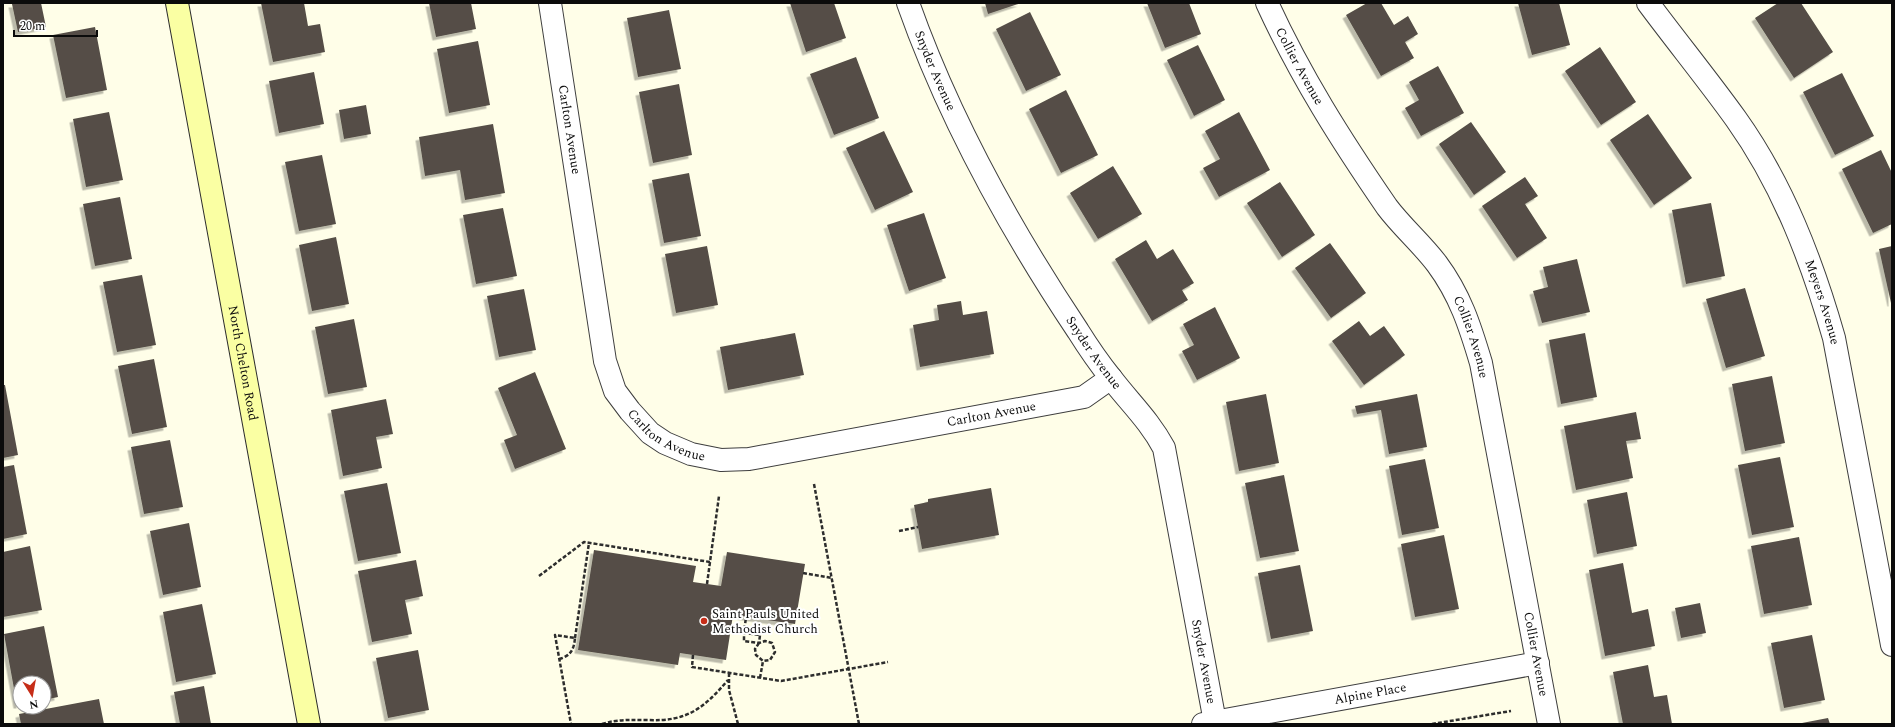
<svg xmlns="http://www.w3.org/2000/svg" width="1895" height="727" font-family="Spectral,serif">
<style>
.building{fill:#544e46;filter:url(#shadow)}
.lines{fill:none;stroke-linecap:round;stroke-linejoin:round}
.street-casing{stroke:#3e3e3e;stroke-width:24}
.secondary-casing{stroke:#2d2d2d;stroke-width:24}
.path{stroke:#2d2d2d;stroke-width:2.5;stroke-dasharray:4 2;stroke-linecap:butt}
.street{stroke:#fff;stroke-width:22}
.secondary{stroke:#faffa3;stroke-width:22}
.poi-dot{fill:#c62d18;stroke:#fff;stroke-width:1.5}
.labels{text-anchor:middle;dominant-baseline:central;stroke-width:4;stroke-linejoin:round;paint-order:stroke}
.street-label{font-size:13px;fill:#0b0b0b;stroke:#fff}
.poi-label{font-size:13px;fill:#0b0b0b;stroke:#fff;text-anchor:start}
</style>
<defs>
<filter id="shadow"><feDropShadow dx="-3.5" dy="3.5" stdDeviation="0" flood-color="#0004"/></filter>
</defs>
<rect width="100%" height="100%" fill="#fffee8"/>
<path class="building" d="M41,3L46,27L18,32L12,4Z
M261,3H304L308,26L320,24L325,52L273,62Z
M429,3H471L476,29L436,37Z
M790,3H834L846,38L806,52Z
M985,3H1021L988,14Z
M1147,3H1189L1201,34L1165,48Z
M1367,3H1381L1394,25L1408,16L1418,34L1405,42L1414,58L1381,76L1346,15Z
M1518,3H1559L1570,45L1532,55Z
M1778,3H1801L1833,52L1794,78L1755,18Z
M669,10L681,69L638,77L627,18Z
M1030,12L1061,75L1026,91L996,29Z
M95,27L107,90L66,98L53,35Z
M478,41L490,105L449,113L437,49Z
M1198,45L1225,100L1194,116L1167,60Z
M1600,47L1636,102L1601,125L1565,71Z
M856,57L879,118L834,135L810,74Z
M1438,66L1464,113L1421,136L1405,108L1419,100L1409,82Z
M314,72L324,124L279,133L269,81Z
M1842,73L1874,136L1835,155L1803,92Z
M679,84L692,155L653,163L639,92Z
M1066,90L1098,155L1061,173L1029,109Z
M366,105L371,134L344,139L339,110Z
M109,112L123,180L86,187L73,119Z
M1239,112L1270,170L1219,197L1203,168L1220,159L1205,131Z
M1648,114L1692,178L1654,205L1610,140Z
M1471,122L1506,172L1474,195L1439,144Z
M493,124L505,193L465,200L460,170L425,176L419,137Z
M884,131L913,192L875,210L846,148Z
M1881,150L1892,173V224L1873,233L1842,169Z
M322,155L336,224L299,231L285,162Z
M1113,166L1142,214L1098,239L1070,193Z
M689,173L701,236L664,243L652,180Z
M1525,177L1538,196L1525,204L1547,238L1517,258L1482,206Z
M1280,182L1315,235L1282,257L1247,203Z
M120,197L132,259L95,266L83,204Z
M1711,203L1725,276L1686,284L1672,210Z
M503,208L517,276L476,284L463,215Z
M924,213L946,278L909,291L887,225Z
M336,237L349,304L312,311L299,245Z
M1146,240L1157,259L1173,249L1194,283L1182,290L1188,300L1152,321L1115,259Z
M1330,243L1366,293L1331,318L1295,268Z
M707,246L718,305L676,313L665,254Z
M1892,246V303H1891L1879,249Z
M1577,259L1590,312L1542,323L1533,291L1548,287L1543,267Z
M142,275L156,345L117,352L103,282Z
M1745,288L1765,356L1726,368L1706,299Z
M524,289L536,350L499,357L487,296Z
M961,301L963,315L987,311L994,354L920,367L913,325L939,320L937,305Z
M1215,307L1240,358L1197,380L1182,351L1194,345L1183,324Z
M354,319L367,387L328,394L315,327Z
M1359,321L1370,336L1384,326L1405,355L1364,385L1332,341Z
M795,333L804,375L728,390L720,347Z
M1585,333L1597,397L1561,404L1549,340Z
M154,359L167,427L132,434L118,366Z
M535,372L566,449L515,469L504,440L517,435L498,388Z
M1772,376L1785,443L1745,451L1732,384Z
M3,385H5L18,455L3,458Z
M1266,394L1279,463L1239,471L1226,402Z
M1417,394L1427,447L1389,454L1381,410L1357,414L1355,406Z
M386,399L393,434L376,437L382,468L343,476L331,410Z
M1636,412L1641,439L1626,441L1633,478L1576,490L1564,426Z
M170,440L183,507L144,514L131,447Z
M1780,457L1794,527L1752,535L1738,465Z
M1425,459L1439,528L1402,535L1389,466Z
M14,465L27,534L3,539V467Z
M1284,475L1299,551L1260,558L1245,483Z
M387,483L401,553L358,561L344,491Z
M991,488L999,535L922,549L914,505L928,502V499Z
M1627,492L1637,546L1597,554L1587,500Z
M189,523L201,587L163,595L150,531Z
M1444,535L1459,609L1415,617L1401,544Z
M1799,537L1812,605L1764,614L1751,546Z
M30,546L42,610L3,617V552Z
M594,550L696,566L693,582L721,586L727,552L805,564L795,624L733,615L726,660L680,653L678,665L578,650Z
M416,560L423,596L405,600L412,634L372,642L358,571Z
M1623,563L1632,613L1648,609L1655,646L1605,656L1589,570Z
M1300,565L1313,631L1271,639L1258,573Z
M1700,603L1706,633L1681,638L1675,608Z
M202,604L216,674L176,682L163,612Z
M44,626L58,697L44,700V683H20V705H17L4,634Z
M1812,635L1825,700L1784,708L1771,643Z
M418,650L429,710L388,718L376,658Z
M1648,665L1654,697L1667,695L1672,724H1623L1613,672Z
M204,686L211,724H180L174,692Z
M99,699L104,724H21L19,714Z
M1828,718L1830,724H1803L1802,723Z"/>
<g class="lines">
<defs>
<g id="street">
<path id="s1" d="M550,3L605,361L615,391L630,411L650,433L665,443L691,454L721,460L749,459L1084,397L1111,378"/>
<path id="s2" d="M908,3C949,119 1010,229 1078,331C1088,347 1099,363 1111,378C1130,403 1149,420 1164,448L1215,722"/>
<path id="s3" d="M1267,3C1301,77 1341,140 1387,207C1402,227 1422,244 1437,264C1460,295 1470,326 1481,363L1549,724"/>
<path id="s4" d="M1648,3C1677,42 1708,80 1736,119C1783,185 1812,261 1834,338L1892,645"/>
<path id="s5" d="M1203,724L1538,663"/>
</g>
<g id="secondary">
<path id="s6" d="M177,3L309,724"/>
</g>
</defs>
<use href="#street" class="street-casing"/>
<use href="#secondary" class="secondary-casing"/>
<path class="path" d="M814,484L859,724
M899,531L918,527
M803,573L832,578
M539,576L584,542L710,562L719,496
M707,584L710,562
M730,631L744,633L746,617
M575,638L589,543
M759,643L755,649L756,655L763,661L770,660L775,652L772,643L765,641L759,643L744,641V633L760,635L759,643
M693,655L692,667L781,681L888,662
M559,659C571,656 574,649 575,638L555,635L571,724
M729,673V690L738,724
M760,678L763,661
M602,724C618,719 632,720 648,720C687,722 704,708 728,680
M1432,724L1511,711"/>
<use href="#street" class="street"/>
<use href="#secondary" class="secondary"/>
</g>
<circle class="poi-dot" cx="704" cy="621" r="4"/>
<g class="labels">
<g class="street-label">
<text stroke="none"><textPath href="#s3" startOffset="71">Collier Avenue</textPath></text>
<text stroke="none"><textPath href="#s2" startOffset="73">Snyder Avenue</textPath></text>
<text stroke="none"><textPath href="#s1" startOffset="128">Carlton Avenue</textPath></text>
<text stroke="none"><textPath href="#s4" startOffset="349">Meyers Avenue</textPath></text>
<text stroke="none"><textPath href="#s3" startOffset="394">Collier Avenue</textPath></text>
<text stroke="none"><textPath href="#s2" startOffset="397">Snyder Avenue</textPath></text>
<text stroke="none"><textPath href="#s6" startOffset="366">North Chelton Road</textPath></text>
<text stroke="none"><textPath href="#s1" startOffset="800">Carlton Avenue</textPath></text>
<text stroke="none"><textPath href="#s1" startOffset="464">Carlton Avenue</textPath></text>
<text stroke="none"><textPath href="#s3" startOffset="718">Collier Avenue</textPath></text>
<text stroke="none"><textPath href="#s2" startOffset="733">Snyder Avenue</textPath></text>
<text stroke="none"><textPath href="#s5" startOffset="170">Alpine Place</textPath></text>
</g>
<g class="poi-label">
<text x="712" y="614">Saint Pauls United<tspan x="712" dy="15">Methodist Church</tspan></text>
</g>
</g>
<rect width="1895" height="727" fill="none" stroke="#0b0b0b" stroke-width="8"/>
<g transform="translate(32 695) rotate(169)"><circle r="19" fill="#ffffff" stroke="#9d9d9d"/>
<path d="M0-3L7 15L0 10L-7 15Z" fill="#c62d18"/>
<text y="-6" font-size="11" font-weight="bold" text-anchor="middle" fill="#0b0b0b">N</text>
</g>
<path d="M14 30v6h83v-6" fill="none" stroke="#0b0b0b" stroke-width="2"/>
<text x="20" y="30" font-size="12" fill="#0b0b0b" stroke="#ffffff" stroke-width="3" paint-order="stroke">20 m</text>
</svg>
